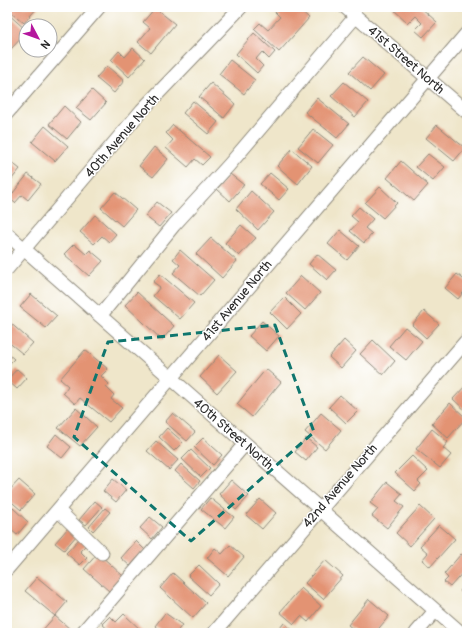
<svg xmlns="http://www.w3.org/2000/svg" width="474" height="640" font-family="Pangolin,sans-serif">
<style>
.building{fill:#e39373}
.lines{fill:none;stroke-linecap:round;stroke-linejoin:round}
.minor-casing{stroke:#8d887a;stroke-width:15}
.minor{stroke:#fff;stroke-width:13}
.marked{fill:none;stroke:#0f766e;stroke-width:3;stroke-dasharray:8 5;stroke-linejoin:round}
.labels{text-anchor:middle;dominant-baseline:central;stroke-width:3;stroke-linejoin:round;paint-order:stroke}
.street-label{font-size:13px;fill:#2b2b2b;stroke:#fff}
</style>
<rect width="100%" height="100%" fill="#fff"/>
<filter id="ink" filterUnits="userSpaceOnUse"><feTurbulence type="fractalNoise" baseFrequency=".025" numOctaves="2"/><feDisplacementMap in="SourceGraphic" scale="8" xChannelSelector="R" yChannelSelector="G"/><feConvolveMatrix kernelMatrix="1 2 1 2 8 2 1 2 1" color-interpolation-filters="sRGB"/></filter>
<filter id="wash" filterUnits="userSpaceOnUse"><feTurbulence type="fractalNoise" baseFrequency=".012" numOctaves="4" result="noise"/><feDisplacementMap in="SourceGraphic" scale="16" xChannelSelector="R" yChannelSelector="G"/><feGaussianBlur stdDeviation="0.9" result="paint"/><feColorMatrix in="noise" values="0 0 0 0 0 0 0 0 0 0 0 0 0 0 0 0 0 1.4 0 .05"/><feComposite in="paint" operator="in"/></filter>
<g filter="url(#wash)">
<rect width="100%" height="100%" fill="#efe6ca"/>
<g id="blocks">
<path class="building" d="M14,7H38L24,23L10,11Z
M273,7H297L309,18L279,52L254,29L260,23L268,30L280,17L272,9Z
M395,7H420L437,22L423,37L415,30L422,23L415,16L408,23L393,9Z
M155,8L175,24L151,53L138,42L150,28L143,22Z
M7,13L26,30V33L10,50L7,47Z
M254,33L275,52L269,59L262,52L256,59L263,66L257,73L236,54Z
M133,48L145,59L129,77L111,60L119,51L125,57Z
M363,57L384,75L370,91L349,72Z
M230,60L255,80L244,94L219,74Z
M107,66L124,81L114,93L96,78Z
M344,82L368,102L355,117L331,96Z
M211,83L235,104L224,118L199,97Z
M92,90L106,103L91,120L76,108Z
M317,98L349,124L337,138L305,112Z
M193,101L218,122L208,134L183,113Z
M64,106L81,122L67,139L49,124Z
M173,125L210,157L202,165L195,159L188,167L166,148L173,140L166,133Z
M437,125L465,148L454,161L426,138Z
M45,126L68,146L55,161L32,142Z
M313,129L333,145L318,163L298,147Z
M154,147L168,159L153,177L139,166Z
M292,149L312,166L298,184L277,166Z
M428,154L445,167L433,181L416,167Z
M7,159L20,169L7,185Z
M401,161L428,185L414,201L387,178Z
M270,173L289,189L279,200L260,184Z
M28,174L41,184L28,200L22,195L15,203L9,198Z
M230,174L244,185L230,201L217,189Z
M380,187L397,203L383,218L365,203Z
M251,191L274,212L258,230L236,209Z
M115,192L136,210L122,226L101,208Z
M157,202L171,213L159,227L145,216Z
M359,207L373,219L365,228L372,234L364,243L350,231L358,222L351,216Z
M95,215L116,234L109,242L102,236L94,244L80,232Z
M241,225L256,238L239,256L225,243Z
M340,230L359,246L347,260L328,244Z
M211,238L237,261L222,278L196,254Z
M74,244L86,254L90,250L103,261L89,276L64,254Z
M180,250L214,280L200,296L173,273L180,265L173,259Z
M317,254L336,270L327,280L309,264Z
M160,274L194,303L180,319L153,296L160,287L153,282Z
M457,274L467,282V288L458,299L445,288Z
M301,276L320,293L305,310L286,293Z
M137,292L174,326L162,340L125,305Z
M31,294L57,316L46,328L20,307Z
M284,297L301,314L287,329L270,312Z
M424,311L439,324L426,338L412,325Z
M7,320L33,343L23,354L7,341Z
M262,321L279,336L266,351L249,336Z
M405,327L422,341L406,360L389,346Z
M344,340L356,351L341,368L329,357Z
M373,340L395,361L383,375L360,354Z
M85,350L108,369L101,376L109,384L106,387L114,395L111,399L122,408L109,422L80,398L75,404L63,393L68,386L60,379Z
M7,353L14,359L7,366Z
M219,355L237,371L217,393L200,377Z
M17,369L27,378L17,389L7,380Z
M266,369L281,382L252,417L237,404Z
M467,384V412L453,399Z
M340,395L358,411L346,423L329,407Z
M450,403L466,418L448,438L432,424Z
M76,408L97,427L80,446L58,428Z
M173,413L195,432L187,441L165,422Z
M321,413L341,430L325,449L305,432Z
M167,428L183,442L174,451L159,437Z
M432,429L448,442L443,448L451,455L440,468L416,449Z
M56,434L71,447L62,458L47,446Z
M203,438L222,455L213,465L194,447Z
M306,438L317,447L306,461L295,452Z
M156,441L178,460L169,470L147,451Z
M191,450L210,468L201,477L182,459Z
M412,456L428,471L418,481L421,484L415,491L395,473Z
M181,464L200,481L194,488L175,471Z
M113,479L126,490L116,502L103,491Z
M19,480L35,494L21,510L7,498V493Z
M231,480L249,496L236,510L219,494Z
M387,482L402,494L396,501L404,507L387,528L372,516L378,509L370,503Z
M210,498L234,517L225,528L201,509Z
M260,499L276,513L262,529L246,515Z
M95,501L102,507L86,525L79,520Z
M420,506L434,519L410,546L396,533Z
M13,508L28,522L17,535L9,528L7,531V515Z
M105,508L110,512L93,531L89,527Z
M150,517L162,527L152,539L140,528Z
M439,525L455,539L430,567L422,560L428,553L420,546Z
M68,528L77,535L64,550L55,543Z
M80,538L87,544L80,551L87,558L80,565L66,553Z
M136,541L145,550L130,566L121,558Z
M230,545L244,557L228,576L207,558L215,548L222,554Z
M98,553L123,576L109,591L84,569Z
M461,554L467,559V572L465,570L450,587L444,582L448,578L444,574Z
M325,560L343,576L323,599L305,583Z
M199,565L219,584L209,595L188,576Z
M173,573L206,603L193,618L160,588Z
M37,577L67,602L55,616L25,591Z
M467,583V598L460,591Z
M301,588L321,606L308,622L301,616L294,624L280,612Z
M369,599L389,616L375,633H358L348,625Z
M165,613L182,625L176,633H164L155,626Z
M124,614L144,633H112L102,624L110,616L116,622Z
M55,616L70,629L66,633H40Z
M284,623L296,633H276Z"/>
</g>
</g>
<g filter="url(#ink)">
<use href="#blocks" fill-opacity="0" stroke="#8d887a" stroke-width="1"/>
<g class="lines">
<defs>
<path id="minor" d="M345,7L467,112
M7,113L99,7
M7,234L461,633
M7,269L142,110L241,7
M100,316L174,225L229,165L356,16
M58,510L102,553
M7,569L467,33
M82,633L245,444
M214,633L467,340
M416,633L435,611"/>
</defs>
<use href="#minor" class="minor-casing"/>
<use href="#minor" class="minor"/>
</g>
</g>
<path class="marked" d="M275,325L314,432L191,541L74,437L108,342Z"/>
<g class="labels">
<g class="street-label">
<text transform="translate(406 60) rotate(41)">41st Street North</text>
<text transform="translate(122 136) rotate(-49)">40th Avenue North</text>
<text transform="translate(237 301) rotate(-50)">41st Avenue North</text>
<text transform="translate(233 434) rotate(41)">40th Street North</text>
<text transform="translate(340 486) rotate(-49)">42nd Avenue North</text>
</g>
</g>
<rect width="474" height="640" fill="none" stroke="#fff" stroke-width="24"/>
<g transform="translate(38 38) rotate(131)"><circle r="19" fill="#ffffff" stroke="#aaaaaa"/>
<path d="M0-3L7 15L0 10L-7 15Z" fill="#b5179e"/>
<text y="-6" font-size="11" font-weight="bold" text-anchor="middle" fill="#2b2b2b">N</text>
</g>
</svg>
